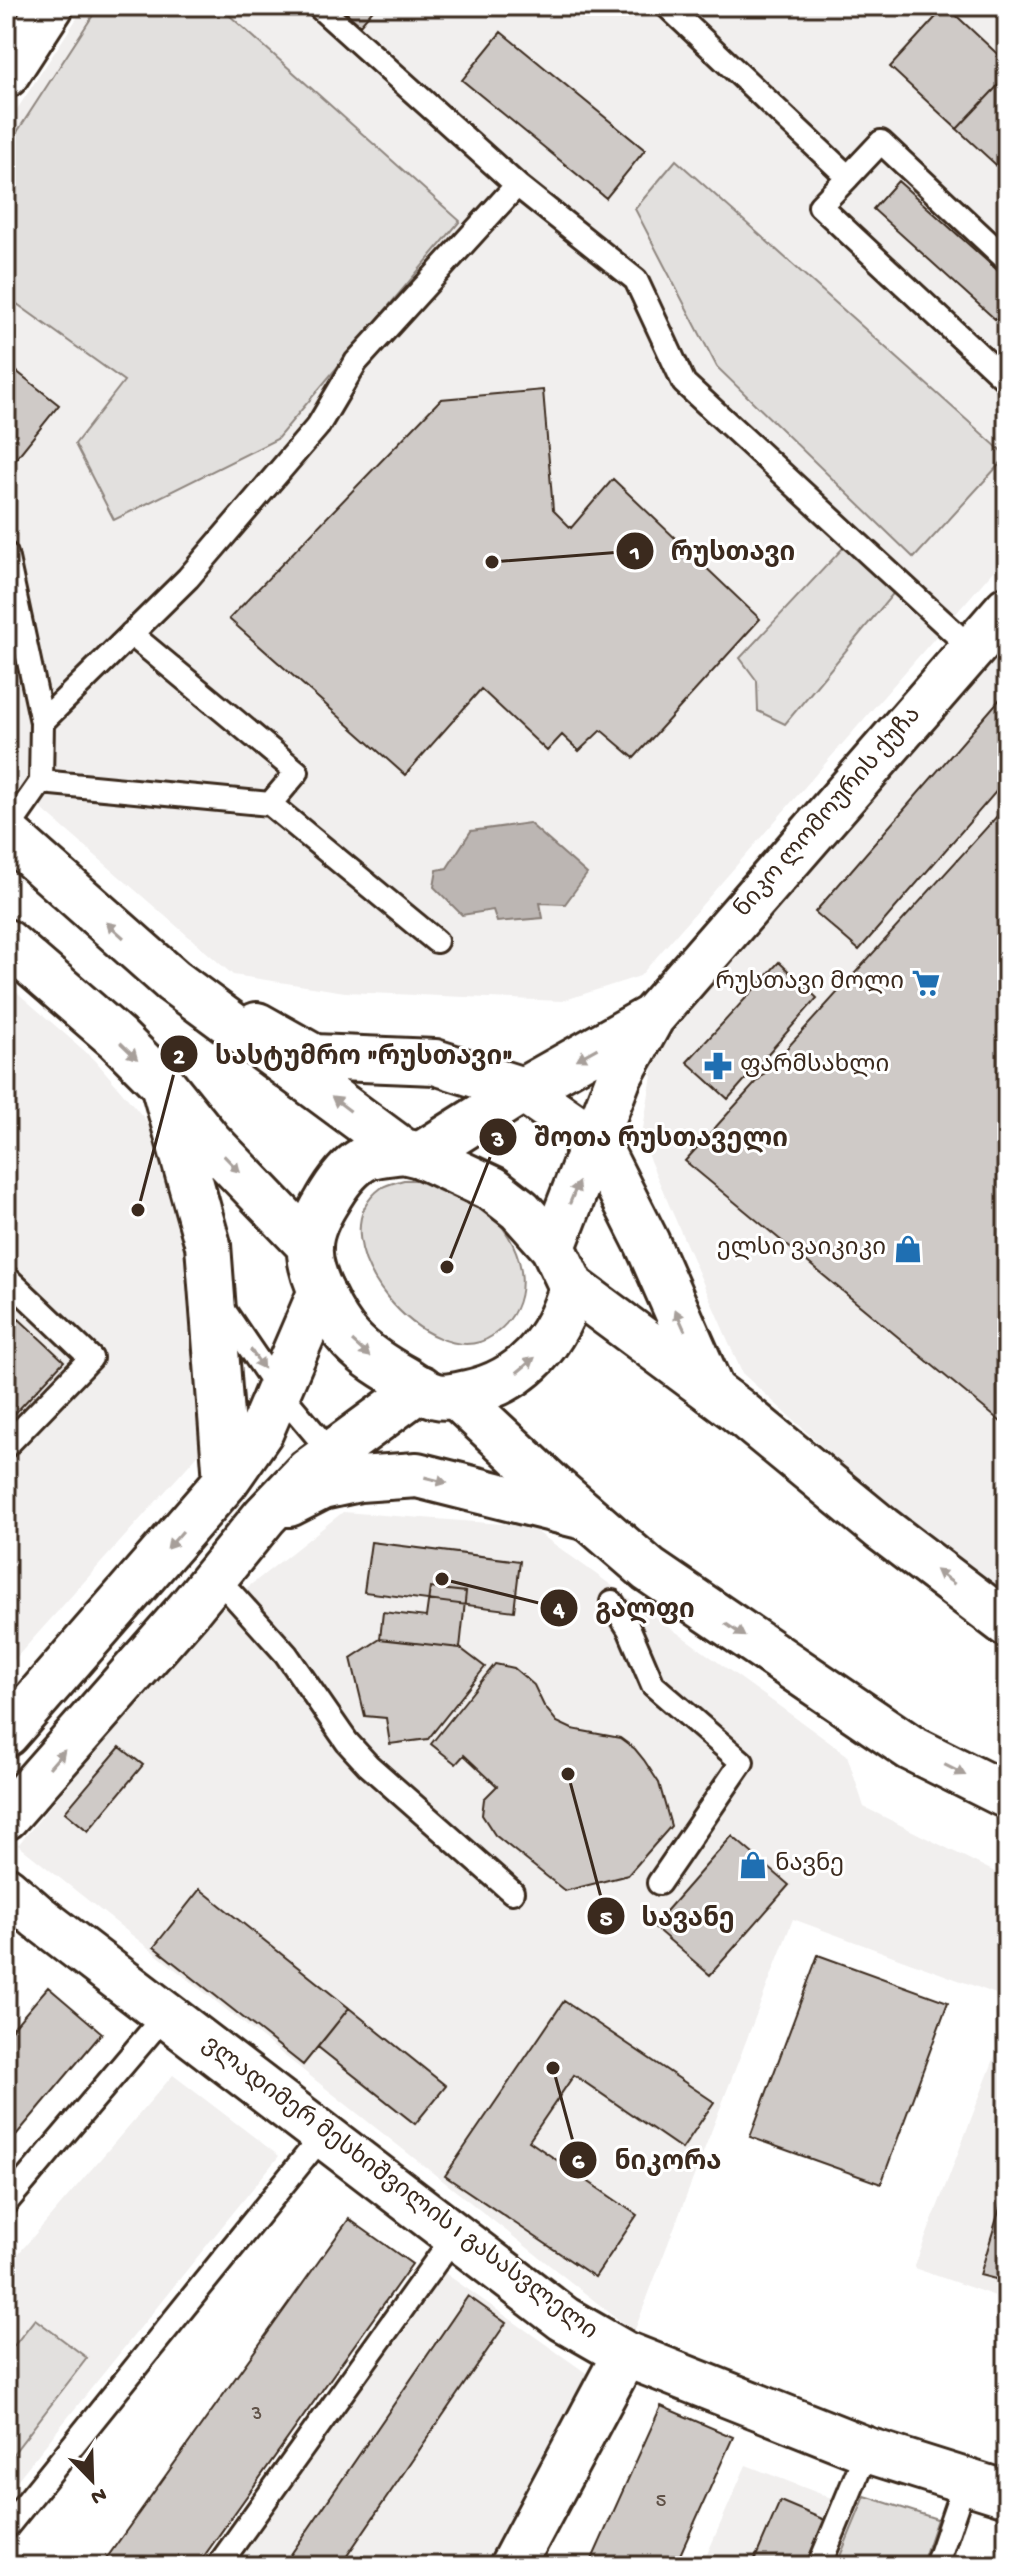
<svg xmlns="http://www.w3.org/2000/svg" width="1013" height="2572" font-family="'Gochi Hand','Noto Sans Georgian',sans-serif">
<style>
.built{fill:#f1efee}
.green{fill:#e2e0de;stroke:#8e857e;stroke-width:2}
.water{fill:#bcb6b3;stroke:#887e77;stroke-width:2}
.building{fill:#cfcac7;stroke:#3b2a1e;stroke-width:2}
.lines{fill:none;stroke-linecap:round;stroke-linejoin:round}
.service-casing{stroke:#3b2a1e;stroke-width:28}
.minor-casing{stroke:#3b2a1e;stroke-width:50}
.tertiary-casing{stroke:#3b2a1e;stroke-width:50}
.primary-casing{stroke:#3b2a1e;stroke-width:50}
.service{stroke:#fff;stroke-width:22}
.minor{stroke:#fff;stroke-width:44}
.tertiary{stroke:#fff;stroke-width:44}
.primary{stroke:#fff;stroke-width:44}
.oneway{fill:#a79f9a}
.labels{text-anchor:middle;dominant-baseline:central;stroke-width:6;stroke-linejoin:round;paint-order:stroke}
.number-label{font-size:20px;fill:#605248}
.street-label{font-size:24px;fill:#3b2a1e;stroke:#fff}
.poi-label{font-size:24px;fill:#3b2a1e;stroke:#fff;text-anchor:end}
.leader{fill:none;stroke:#3b2a1e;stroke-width:3}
.callout-dot{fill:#3b2a1e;stroke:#fff;stroke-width:3}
.mark-label{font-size:24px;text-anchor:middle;font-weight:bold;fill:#fff}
.callout-label{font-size:26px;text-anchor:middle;font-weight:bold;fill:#3b2a1e;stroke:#fff;stroke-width:6;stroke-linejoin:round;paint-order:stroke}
</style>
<rect width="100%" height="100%" fill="#fff"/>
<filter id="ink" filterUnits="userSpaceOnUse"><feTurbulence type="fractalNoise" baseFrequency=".0125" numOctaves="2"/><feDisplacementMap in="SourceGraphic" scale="16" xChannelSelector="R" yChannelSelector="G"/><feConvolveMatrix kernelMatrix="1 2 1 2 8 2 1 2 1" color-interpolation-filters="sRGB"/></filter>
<g filter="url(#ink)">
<path class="built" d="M85,6H1007V555L640,976L562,1001L345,992L233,975L6,778V126Z
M1007,645V1593L920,1536L742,1373L641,1140L657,1046Z
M6,983L95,1060L166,1144L211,1361L221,1429L6,1669Z
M343,1512L529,1526L847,1755L864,1807L1007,1878V1998L793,1919L634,2332L18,1845L205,1621Z
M1007,2025V2300L914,2268Z
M173,2075L279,2156L6,2494V2268Z
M442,2271L589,2375L488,2566H231Z
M746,2465L844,2503L818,2566H702Z"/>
<path class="green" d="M99,6H219L460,221L277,439L114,520L75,444L124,381L6,296V149Z
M676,160L1007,456L914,558L717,367L635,209Z
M843,548L897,589L785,724L758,711L757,681L740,658Z
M404,1180C413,1180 425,1179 434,1182C448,1187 482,1205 492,1215C526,1249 537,1305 492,1336C431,1378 311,1240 381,1188C387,1184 397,1182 404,1180Z
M35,2319L87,2358L6,2463V2356Z
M865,2496L937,2519L921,2566H836Z"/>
<path class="water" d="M529,823L587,874L565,904L540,903L543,918L497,922L493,910L462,915L434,887L437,870L447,868L471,831Z"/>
<path class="building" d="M339,6H376L360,25Z
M946,6L1007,63V76L957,129L890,67Z
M501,32L645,150L606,198L462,80Z
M1007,76V175L957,129Z
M898,181L1007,279V330L873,209Z
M6,363L59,405L14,461L6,454Z
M543,390L553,510L571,528L613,479L760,619L634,758L601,730L579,751L562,735L547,751L481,689L405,775L229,619L441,399Z
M1007,691V779L859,950L815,912Z
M1007,805V1427L685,1161Z
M779,962L817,998L728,1099L687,1062Z
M19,1319L64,1361L6,1423V1333Z
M371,1542L520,1561L514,1611L364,1592Z
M430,1588L466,1592L460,1648L380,1639L383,1612L426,1617Z
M380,1639L460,1648L485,1667L428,1739L390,1744L386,1718L365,1716L351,1658Z
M495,1664L514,1668L534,1685L544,1706L557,1722L572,1729L620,1738L635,1749L644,1760L659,1783L671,1826L628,1875L565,1891L495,1835L482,1815L484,1799L497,1786L464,1755L456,1764L431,1744Z
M120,1747L143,1765L88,1831L65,1812Z
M732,1836L789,1885L710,1975L653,1926Z
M200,1889L349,2008L303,2065L154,1947Z
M818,1955L948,2002L881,2184L750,2137Z
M48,1987L102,2033L6,2147V2036Z
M564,2001L714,2102L682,2149L574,2075L529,2141L637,2215L595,2277L445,2176Z
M349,2008L446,2086L415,2124L318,2047Z
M1007,2184V2282L980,2275Z
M349,2219L412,2264L197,2566H101Z
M468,2296L506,2323L340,2566H283Z
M661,2406L733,2437L675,2566H589Z
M780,2501L825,2520L805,2566H752Z"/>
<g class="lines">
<defs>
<path id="service" d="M318,6L517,185
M667,6L848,177L881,142L1007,260
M848,177L820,206L1005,379L1007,377
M6,554L42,722L41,782L6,832
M131,634L297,772L270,804L436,941
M42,722L188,578L318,426L356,362L517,185L636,280L684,383L972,649
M41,782L270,804
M6,1277L91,1358L6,1446
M221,1306L279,1391L337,1460
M231,1593L286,1654L347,1742L368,1765L512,1892
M612,1602L629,1629L653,1685L742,1762L659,1883
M6,2203L166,2014
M6,2528L323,2135
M218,2566L455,2235
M819,2566L867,2450
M936,2566L965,2481"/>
<path id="minor" d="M6,75L51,6
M6,1889L38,1917L564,2319L625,2354L867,2450L1007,2494
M512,2566L625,2354"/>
<path id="tertiary" d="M257,1025L314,1057L435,1062L523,1090L595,1140L647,1243L712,1391
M163,1084L208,1245L226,1481
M420,1155L523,1090L652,1017
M553,1247L619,1077L652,1017L1007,609
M289,1504L322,1487L359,1479L417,1475L588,1518
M6,1734L226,1481L261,1431L321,1291
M6,1817L189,1609L265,1516L308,1471L421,1388"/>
<path id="primary" d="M6,833L173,981L403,1151L420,1155L493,1189L520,1210L553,1247L572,1287L736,1409L882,1529L1007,1624
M6,942L117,1038L163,1084L209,1141L310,1246
M403,1151C391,1153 372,1153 362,1160C347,1169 335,1187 327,1201C319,1214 310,1232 310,1247C308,1273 333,1321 351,1340C367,1357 385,1368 405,1379C414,1385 426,1394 437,1396C446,1398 458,1395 467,1393C523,1382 557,1341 572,1287
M456,1396L553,1487L649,1570L911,1748L1007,1796"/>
</defs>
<use href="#service" class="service-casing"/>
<use href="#minor" class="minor-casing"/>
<use href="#tertiary" class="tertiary-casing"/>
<use href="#primary" class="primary-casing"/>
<use href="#service" class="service"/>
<use href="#minor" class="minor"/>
<use href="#tertiary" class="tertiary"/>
<use href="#primary" class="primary"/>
</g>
<defs><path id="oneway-solid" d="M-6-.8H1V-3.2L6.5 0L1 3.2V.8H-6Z" transform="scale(2)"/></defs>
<g class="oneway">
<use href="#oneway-solid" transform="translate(115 930) rotate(-138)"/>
<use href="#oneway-solid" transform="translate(129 1051) rotate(44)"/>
<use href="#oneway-solid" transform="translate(587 1054) rotate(151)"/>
<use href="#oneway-solid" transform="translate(341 1104) rotate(-143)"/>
<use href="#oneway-solid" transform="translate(232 1164) rotate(46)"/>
<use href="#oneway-solid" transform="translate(574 1193) rotate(-68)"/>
<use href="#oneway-solid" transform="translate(680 1320) rotate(-114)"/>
<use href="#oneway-solid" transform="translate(361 1349) rotate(42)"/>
<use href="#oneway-solid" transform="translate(257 1359) rotate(56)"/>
<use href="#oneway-solid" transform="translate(526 1365) rotate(-40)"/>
<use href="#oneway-solid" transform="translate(436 1480) rotate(14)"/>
<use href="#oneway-solid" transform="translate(175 1540) rotate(131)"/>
<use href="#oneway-solid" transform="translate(945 1577) rotate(-143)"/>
<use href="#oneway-solid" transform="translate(735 1630) rotate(34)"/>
<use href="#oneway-solid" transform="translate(57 1759) rotate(-49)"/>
<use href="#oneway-solid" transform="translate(955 1770) rotate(27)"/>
</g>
</g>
<defs>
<symbol id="supermarket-bare" viewBox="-9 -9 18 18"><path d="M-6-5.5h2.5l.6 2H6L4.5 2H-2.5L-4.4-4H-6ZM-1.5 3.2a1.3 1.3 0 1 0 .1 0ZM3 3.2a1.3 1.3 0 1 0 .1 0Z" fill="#1f6fb2" stroke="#fff" stroke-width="2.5" paint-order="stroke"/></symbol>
<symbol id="pharmacy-bare" viewBox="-9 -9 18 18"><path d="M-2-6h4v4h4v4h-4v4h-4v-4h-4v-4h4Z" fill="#1f6fb2" stroke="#fff" stroke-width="2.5" paint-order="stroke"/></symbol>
<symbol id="shop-bare" viewBox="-9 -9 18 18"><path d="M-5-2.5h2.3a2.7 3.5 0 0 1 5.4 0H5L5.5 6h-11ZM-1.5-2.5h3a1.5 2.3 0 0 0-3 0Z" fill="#1f6fb2" stroke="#fff" stroke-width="2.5" paint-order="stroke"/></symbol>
</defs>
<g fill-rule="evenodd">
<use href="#supermarket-bare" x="906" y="963" width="40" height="40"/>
<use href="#pharmacy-bare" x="698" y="1046" width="40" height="40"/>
<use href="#shop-bare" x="888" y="1229" width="40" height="40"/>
<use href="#shop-bare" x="733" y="1845" width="40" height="40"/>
</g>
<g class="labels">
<g class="number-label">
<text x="257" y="2415">3</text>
<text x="661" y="2502">5</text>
</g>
<g class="street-label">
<text transform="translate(829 813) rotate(-49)">ნიკო ლომოურის ქუჩა</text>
<text transform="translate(399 2189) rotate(37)">ვლადიმერ მესხიშვილის I გასასვლელი</text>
</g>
<g class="poi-label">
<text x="904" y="983">რუსთავი მოლი</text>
<text x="740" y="1066" text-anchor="start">ფარმსახლი</text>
<text x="886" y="1249">ელსი ვაიკიკი</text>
<text x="775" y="1865" text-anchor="start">ნავნე</text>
</g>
</g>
<path class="leader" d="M492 562L635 551M138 1210L179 1054M447 1267L498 1137M442 1579L559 1608M568 1774L606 1916M553 2068L578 2160"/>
<g class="callout-dot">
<circle cx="492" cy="562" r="8"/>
<circle cx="138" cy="1210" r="8"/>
<circle cx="447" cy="1267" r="8"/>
<circle cx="442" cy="1579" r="8"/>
<circle cx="568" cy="1774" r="8"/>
<circle cx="553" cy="2068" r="8"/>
<circle cx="635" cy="551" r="20"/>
<circle cx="179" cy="1054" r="20"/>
<circle cx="498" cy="1137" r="20"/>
<circle cx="559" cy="1608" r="20"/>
<circle cx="606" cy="1916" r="20"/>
<circle cx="578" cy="2160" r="20"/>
</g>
<g class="mark-label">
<text x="635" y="559">1</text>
<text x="179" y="1063">2</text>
<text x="498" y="1146">3</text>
<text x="559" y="1616">4</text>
<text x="606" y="1925">5</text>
<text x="578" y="2168">6</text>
</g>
<g class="callout-label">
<text x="733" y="560">რუსთავი</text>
<text x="364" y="1064">სასტუმრო "რუსთავი"</text>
<text x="661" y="1146">შოთა რუსთაველი</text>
<text x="645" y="1617">გალფი</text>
<text x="688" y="1926">სავანე</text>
<text x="668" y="2169">ნიკორა</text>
</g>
<rect width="1013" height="2572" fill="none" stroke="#fff" stroke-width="32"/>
<rect x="16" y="16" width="981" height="2540" fill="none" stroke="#3b2a1e" stroke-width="3" filter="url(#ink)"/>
<g transform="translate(92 2480) rotate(157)" stroke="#ffffff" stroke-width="6" paint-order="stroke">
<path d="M0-6L14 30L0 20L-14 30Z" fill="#3b2a1e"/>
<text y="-12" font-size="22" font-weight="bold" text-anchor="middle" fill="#3b2a1e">N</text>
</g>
</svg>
